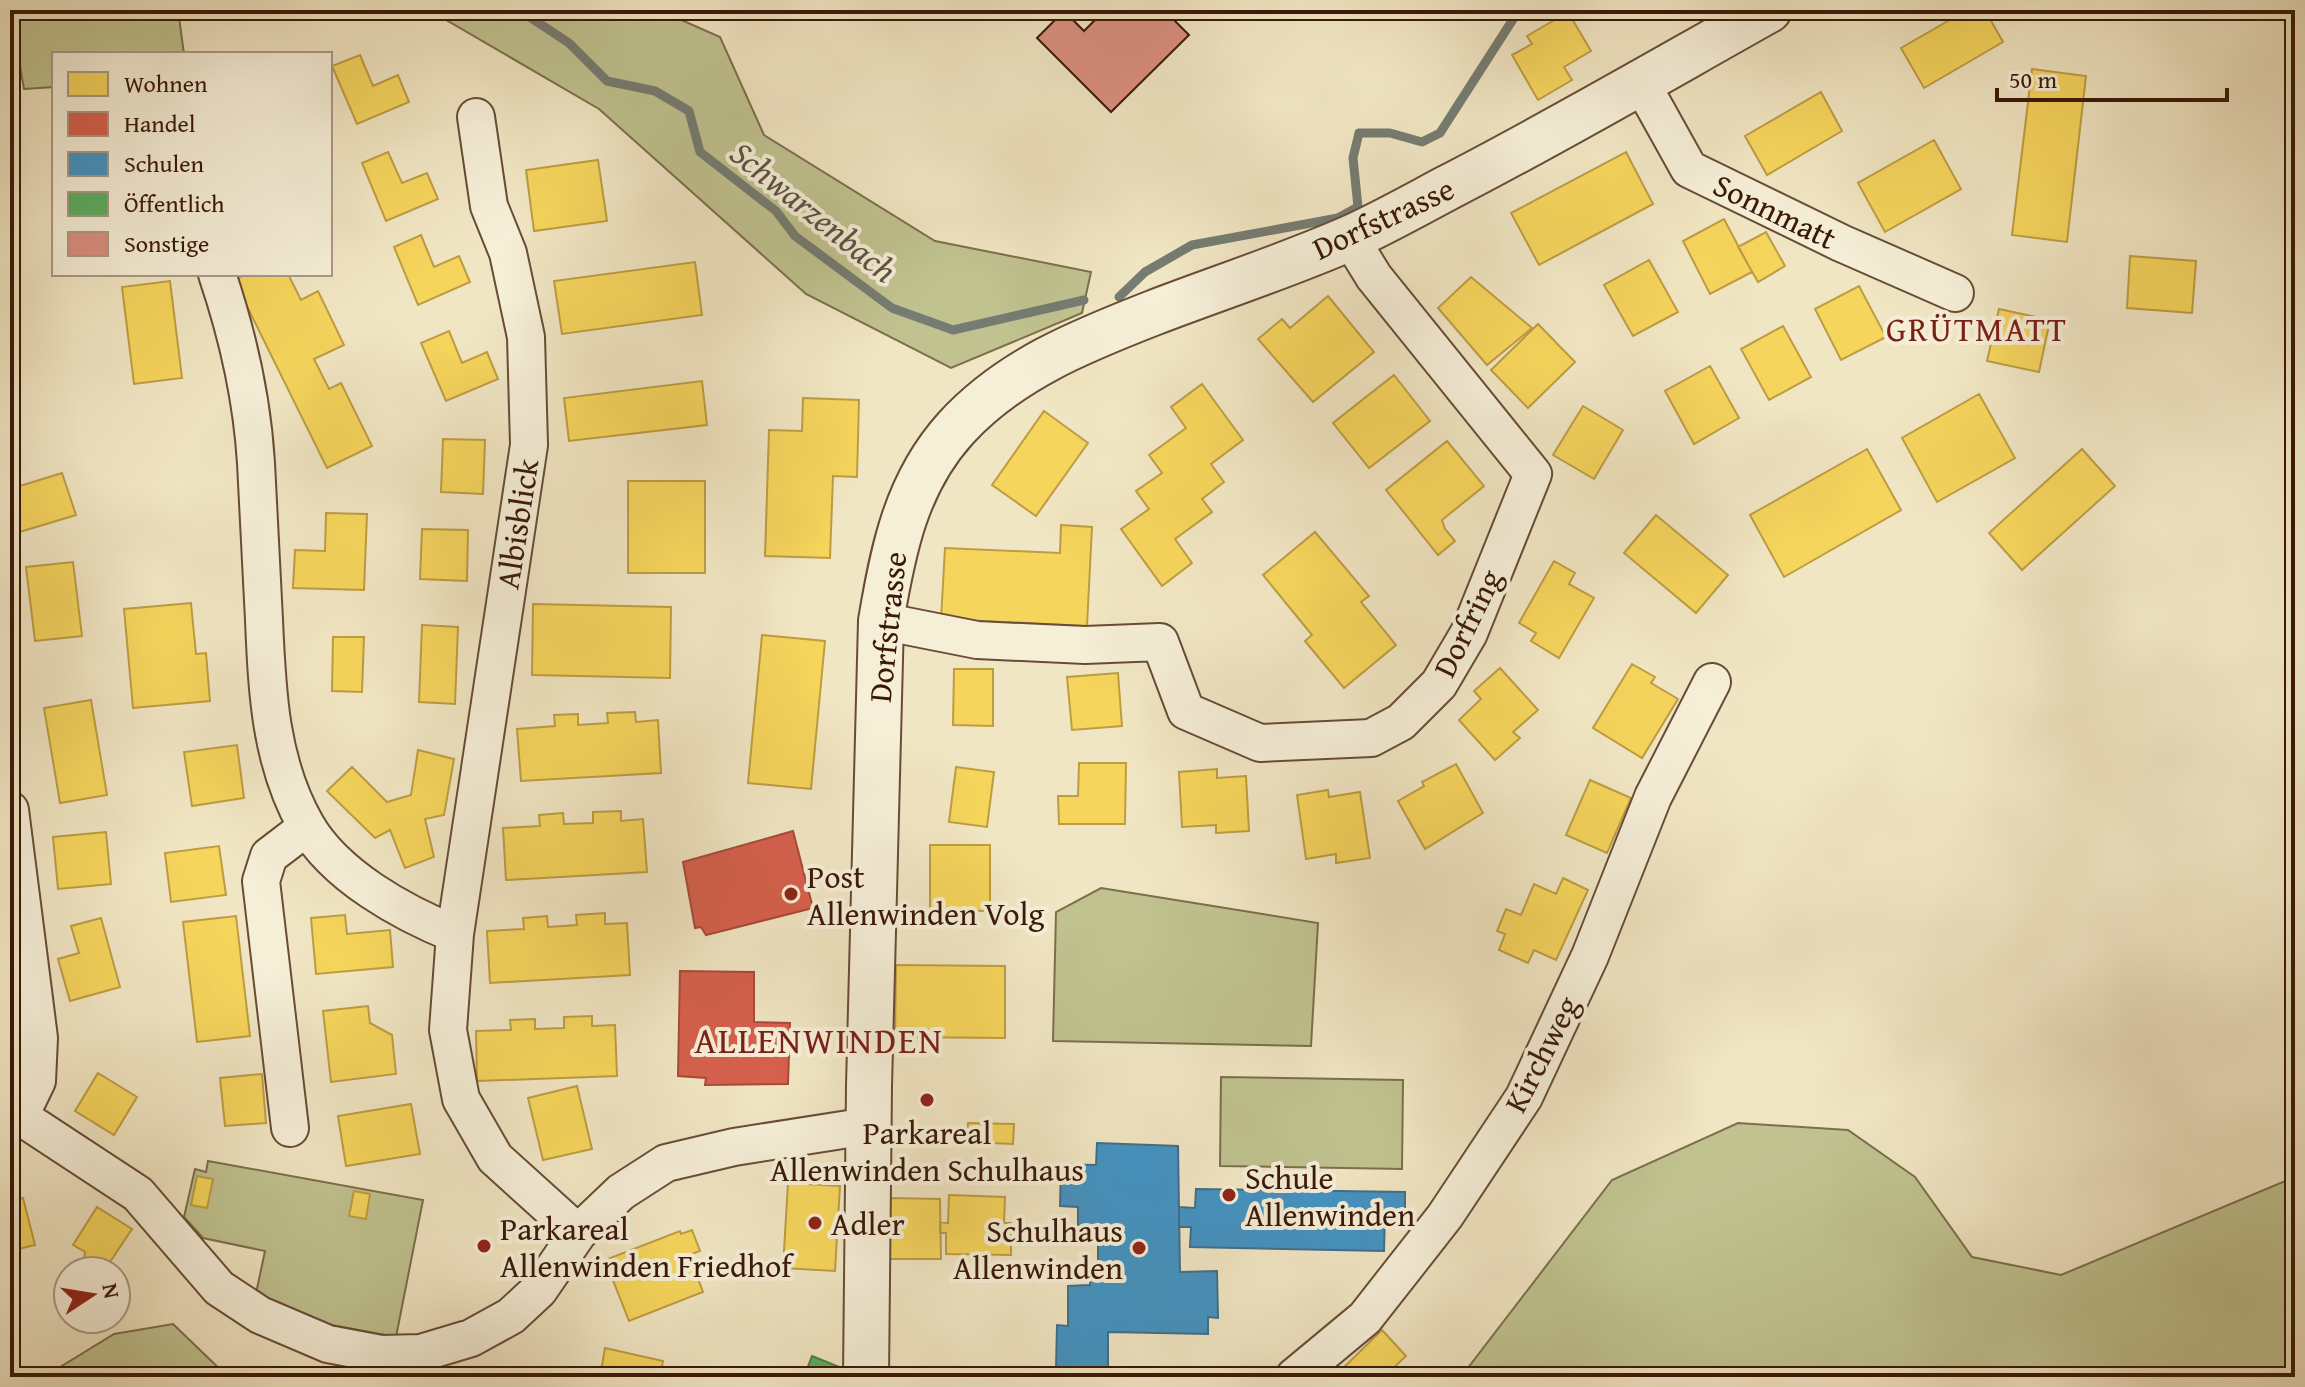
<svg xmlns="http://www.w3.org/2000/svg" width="2305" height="1387" font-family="'Gentium Book Plus',serif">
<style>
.green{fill:#c0c390;stroke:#7d6e4c;stroke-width:2}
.homes{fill:#f6d55c;stroke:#be9c43;stroke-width:2}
.shops{fill:#d6604d;stroke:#a74a38;stroke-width:2}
.schools{fill:#4393c3;stroke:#406e8b;stroke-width:2}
.public{fill:#5aae61;stroke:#508146;stroke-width:2}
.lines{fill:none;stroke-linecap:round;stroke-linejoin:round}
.stream{stroke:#757c72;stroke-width:9}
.building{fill:#da8f7f;stroke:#3a1808;stroke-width:2}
.minor-casing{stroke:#684c37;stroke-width:40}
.tertiary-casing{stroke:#684c37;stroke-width:48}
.minor{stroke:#f6efd8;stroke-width:36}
.tertiary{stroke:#f6efd8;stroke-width:44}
.poi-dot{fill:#8f2418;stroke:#f6efd8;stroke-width:3}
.labels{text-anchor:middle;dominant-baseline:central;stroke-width:8;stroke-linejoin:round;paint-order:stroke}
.street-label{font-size:32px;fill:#3a1808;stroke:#f6efd8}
.poi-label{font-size:32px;fill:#3a1808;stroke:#f6efd8;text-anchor:start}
.water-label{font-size:34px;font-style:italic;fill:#5c5246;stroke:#f6efd8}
.neighbourhood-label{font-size:34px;letter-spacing:2px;fill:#7a1f14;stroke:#f6efd8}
.quarter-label{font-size:36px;letter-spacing:2px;fill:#7a1f14;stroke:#f6efd8}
</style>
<rect width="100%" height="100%" fill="#f1e6c3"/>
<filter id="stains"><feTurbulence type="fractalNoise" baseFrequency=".0025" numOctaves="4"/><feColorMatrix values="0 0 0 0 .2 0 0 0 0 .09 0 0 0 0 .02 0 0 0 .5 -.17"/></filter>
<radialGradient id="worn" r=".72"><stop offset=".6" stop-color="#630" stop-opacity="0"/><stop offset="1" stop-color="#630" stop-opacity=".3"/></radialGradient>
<path class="green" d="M10,10H178L184,54H54V87L24,89Z
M429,10H659L720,37L764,135L935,241L1091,272L1082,313L951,368L806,294L599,109Z
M1101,888L1318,923L1311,1046L1053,1041L1056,912Z
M1221,1077L1403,1080L1402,1169L1220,1166Z
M1738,1123L1848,1130L1915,1177L1972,1257L2061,1275L2295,1177V1377H1461L1612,1180Z
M208,1161L423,1200L396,1337L310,1321L255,1298L265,1251L203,1238L184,1217L195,1169L206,1172Z
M173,1324L228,1377H44L114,1334Z"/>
<path class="homes" d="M1967,10H1985L2003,42L1924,88L1901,48Z
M1568,12L1591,51L1564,67L1572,80L1538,100L1512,55L1532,44L1527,36Z
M360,55L373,86L398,75L409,102L357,124L332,66Z
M2032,69L2086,76L2067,242L2012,235Z
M1821,92L1842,131L1767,175L1745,136Z
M1934,140L1961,189L1885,232L1858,183Z
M388,152L402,183L427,173L438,199L386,221L362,163Z
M1626,152L1653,204L1539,265L1511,213Z
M598,160L607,221L534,231L526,170Z
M1724,219L1752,272L1710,294L1683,241Z
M1766,232L1785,266L1758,282L1738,247Z
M421,235L434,267L459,256L470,282L418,305L394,247Z
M2130,256L2196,261L2192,313L2127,308Z
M1649,260L1678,312L1633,336L1604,285Z
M695,262L702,315L562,334L554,281Z
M246,274H288L301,300L318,291L344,345L314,359L329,389L341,383L372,446L327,468L234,280Z
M1471,277L1532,328L1487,365L1438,308Z
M170,281L182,378L134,384L122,287Z
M1859,286L1886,337L1841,360L1815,309Z
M1328,296L1374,352L1313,402L1258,339L1282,319L1290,328Z
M1999,309L2050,320L2039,372L1987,361Z
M1538,324L1575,362L1528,408L1491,370Z
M1783,326L1811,377L1769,400L1741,349Z
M449,331L462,363L487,352L498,379L446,401L421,343Z
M1710,366L1739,418L1694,444L1665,391Z
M1394,375L1430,421L1369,468L1333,423Z
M702,381L707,425L569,441L564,398Z
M1202,384L1243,440L1211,464L1224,482L1202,499L1212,512L1175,539L1192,563L1162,586L1121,529L1149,509L1136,491L1162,473L1149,455L1186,428L1171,407Z
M1979,394L2015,458L1937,502L1902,438Z
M803,398L859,400L857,477L833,476L830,558L765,556L769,430L802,431Z
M1583,406L1623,430L1594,479L1553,455Z
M1044,411L1088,443L1036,516L992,485Z
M443,439L485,440L483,494L441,492Z
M1447,441L1484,486L1442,520L1445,529L1455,541L1438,555L1386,490Z
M1867,449L1901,510L1784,577L1750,515Z
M2082,449L2115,486L2022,570L1989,533Z
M62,473L76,515L10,535V489Z
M628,481H705V573H628Z
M326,513L367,514L364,590L293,588L295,550L325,551Z
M1656,515L1728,575L1696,613L1624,553Z
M1061,525L1092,527L1087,626L941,619L945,548L1060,553Z
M422,529L468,530L467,581L420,579Z
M1315,532L1369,596L1361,602L1396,645L1344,688L1305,641L1312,635L1263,575Z
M1554,561L1575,573L1569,584L1594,598L1559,658L1531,641L1536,633L1519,623Z
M73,562L82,636L35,641L26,567Z
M191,603L196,654L206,653L210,701L133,708L124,609Z
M533,604L671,607L670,678L532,675Z
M422,625L458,627L455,704L419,702Z
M762,635L825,641L811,789L748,783Z
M333,637H364L362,692L332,691Z
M1632,664L1655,677L1651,683L1678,699L1642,758L1593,728Z
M1500,668L1538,710L1513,732L1520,738L1495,760L1459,720L1481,699L1474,691Z
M954,669H993V726L953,725Z
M1118,673L1122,726L1072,730L1067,677Z
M91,700L107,795L60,803L44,708Z
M635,712L636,722L658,720L661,773L521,781L517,729L555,726L554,715L578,714V725L608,723L607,713Z
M237,745L244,798L192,806L184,752Z
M418,750L454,759L444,815L425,819L434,857L405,868L390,830L375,838L327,791L352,767L387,802L411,795Z
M1079,763H1126L1125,824H1059L1058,796H1078Z
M1456,764L1483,813L1425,849L1398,801L1424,786L1422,782Z
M956,767L994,772L987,827L949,822Z
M1217,769V778L1246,776L1249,831L1216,833V825L1182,827L1179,772Z
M1590,780L1631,798L1607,853L1566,835Z
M1328,790L1329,797L1360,792L1370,858L1336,863V854L1306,859L1297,795Z
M621,811V821L643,819L647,872L506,880L503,828L540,826L539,815L563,813L564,824L593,823V812Z
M106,832L111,884L58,889L53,837Z
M930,845H990V911L930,910Z
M219,846L226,895L171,902L165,853Z
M1563,878L1588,890L1556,960L1534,950L1528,963L1499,950L1505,934L1497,931L1506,909L1521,915L1534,884L1556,894Z
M605,913V924L627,923L630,975L490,983L487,931L524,929L523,918L547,916L548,927L577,925L576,915Z
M345,915L347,934L390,930L393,967L316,974L311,918Z
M236,916L250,1036L197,1042L183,922Z
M101,918L120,987L70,1001L58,959L79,953L71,926Z
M896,965L1005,966V1038L895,1037Z
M368,1006L370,1023L392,1035L396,1074L331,1082L323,1011Z
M592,1016V1026L615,1025L617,1076L477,1081L476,1031L511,1030L510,1020L535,1019V1029L564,1028V1017Z
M98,1073L137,1097L114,1135L75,1111Z
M262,1074L266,1123L225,1126L220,1078Z
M577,1086L592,1149L543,1160L528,1098Z
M411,1104L420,1154L346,1166L338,1116Z
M968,1123L1014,1124L1013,1144L967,1142Z
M197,1176L213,1179L207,1208L191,1205Z
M788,1183L840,1186L835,1271L783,1268Z
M354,1191L370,1194L366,1219L349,1216Z
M949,1195L1005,1197L1004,1223H1011V1255L946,1254V1233H940V1222L948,1223Z
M23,1198L35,1245L10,1251V1202Z
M888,1198L940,1199L941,1259H888Z
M97,1207L132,1229L108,1265L109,1271H83L85,1252L73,1245Z
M692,1230L700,1251L689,1255L703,1292L629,1321L605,1260L680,1231L681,1234Z
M1382,1330L1406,1356L1384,1377H1336L1335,1376Z
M605,1348L663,1361L660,1377H600Z"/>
<path class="shops" d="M793,831L813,908L706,935L701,927L695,928L683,862Z
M680,971L754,972V1022L790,1023L788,1084L705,1085L706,1078L678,1076Z"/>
<path class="schools" d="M1097,1143L1178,1146L1180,1272L1217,1271L1218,1318L1208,1317V1334L1108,1332V1369H1056L1057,1325L1068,1326V1286L1090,1285V1267H1098V1228H1078V1207L1060,1206L1061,1164L1096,1165Z
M1196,1189L1405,1192V1213H1385L1384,1251L1190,1247L1191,1227H1179V1207L1195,1208Z"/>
<path class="public" d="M812,1356L852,1372L851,1377H804Z"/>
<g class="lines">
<path class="stream" d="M519,10L569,43L607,81L655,91L689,111L700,152L776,211L795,236L892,308L953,330L1084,300
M1119,297L1145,272L1192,245L1338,218L1358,207L1353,158L1359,133H1390L1422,142L1440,133L1519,10"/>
</g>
<path class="building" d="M1105,10H1164L1189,35L1111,112L1037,38L1064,11L1084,31Z"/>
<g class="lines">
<defs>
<path id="minor" d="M1640,81L1689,169L1841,243L1955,293
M476,117L489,206L508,253L526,337L529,445L455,934L448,1030L461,1099L495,1158L578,1233
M217,274C238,336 252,398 256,463C259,515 261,568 264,620C267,691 270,762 306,825C335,876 403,913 455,934
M881,621L977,640L1085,645L1160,642L1186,711L1260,743L1371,738L1401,722L1439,684L1469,633L1533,474L1374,277L1350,238
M10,810L39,1038L37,1081L20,1116
M10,1110L138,1194L219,1288L260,1315L328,1344L381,1354L421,1353L471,1338L511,1316L539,1290L578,1233L621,1192L666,1163L734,1147L868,1126
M290,1128L261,881L269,856L307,827
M1294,1377L1365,1318L1445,1216L1524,1097L1590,956L1653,797L1712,682"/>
<path id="tertiary" d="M866,1377L869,1086L881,621C893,550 906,483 956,428C1009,370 1081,341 1153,313C1218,288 1286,266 1350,238C1383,223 1415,205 1447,188C1556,132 1662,70 1769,10"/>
</defs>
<use href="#minor" class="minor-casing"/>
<use href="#tertiary" class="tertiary-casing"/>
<use href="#minor" class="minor"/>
<use href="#tertiary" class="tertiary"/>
</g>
<g class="poi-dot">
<circle cx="791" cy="894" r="8"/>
<circle cx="927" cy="1100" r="8"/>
<circle cx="1229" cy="1195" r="8"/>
<circle cx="815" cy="1223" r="8"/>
<circle cx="484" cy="1246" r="8"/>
<circle cx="1139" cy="1248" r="8"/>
</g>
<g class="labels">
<g class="street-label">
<text transform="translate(1775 211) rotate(26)">Sonnmatt</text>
<text transform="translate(1383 218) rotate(-25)">Dorfstrasse</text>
<text transform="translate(517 524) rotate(-81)">Albisblick</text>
<text transform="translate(1467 623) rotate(-64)">Dorfring</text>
<text transform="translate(887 627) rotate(-84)">Dorfstrasse</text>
<text transform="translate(1541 1054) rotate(-63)">Kirchweg</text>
</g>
<g class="poi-label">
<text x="807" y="876">Post<tspan x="807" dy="37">Allenwinden Volg</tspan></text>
<text x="927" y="1132" text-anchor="middle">Parkareal<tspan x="927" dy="37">Allenwinden Schulhaus</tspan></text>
<text x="1245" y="1177">Schule<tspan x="1245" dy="37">Allenwinden</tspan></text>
<text x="831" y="1223">Adler</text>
<text x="500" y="1228">Parkareal<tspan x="500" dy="37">Allenwinden Friedhof</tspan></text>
<text x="1123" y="1230" text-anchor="end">Schulhaus<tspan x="1123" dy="37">Allenwinden</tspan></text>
</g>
<g class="water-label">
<text transform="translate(814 211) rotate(39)">Schwarzenbach</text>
</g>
<g class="neighbourhood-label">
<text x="1977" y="328">GRÜTMATT</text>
</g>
<g class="quarter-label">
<text x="819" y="1039">ALLENWINDEN</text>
</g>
</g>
<rect width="2305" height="1387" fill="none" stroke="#f1e6c3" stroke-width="40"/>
<rect x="12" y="12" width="2281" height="1363" fill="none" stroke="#3a1808" stroke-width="4"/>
<rect x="20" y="20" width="2265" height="1347" fill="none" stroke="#3a1808" stroke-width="2"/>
<rect x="52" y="52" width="280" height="224" fill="#f6efd8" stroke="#ab9985" stroke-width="2"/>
<rect x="68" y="72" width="40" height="24" fill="#f6d55c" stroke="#ab9985" stroke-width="2"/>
<text x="124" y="92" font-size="24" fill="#3a1808">Wohnen</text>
<rect x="68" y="112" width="40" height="24" fill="#d6604d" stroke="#ab9985" stroke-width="2"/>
<text x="124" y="132" font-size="24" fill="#3a1808">Handel</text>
<rect x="68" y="152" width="40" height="24" fill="#4393c3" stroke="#ab9985" stroke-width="2"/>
<text x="124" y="172" font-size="24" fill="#3a1808">Schulen</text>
<rect x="68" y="192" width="40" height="24" fill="#5aae61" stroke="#ab9985" stroke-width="2"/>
<text x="124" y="212" font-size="24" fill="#3a1808">Öffentlich</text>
<rect x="68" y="232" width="40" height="24" fill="#da8f7f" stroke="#ab9985" stroke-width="2"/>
<text x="124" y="252" font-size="24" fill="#3a1808">Sonstige</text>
<g transform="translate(92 1295) rotate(78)"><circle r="38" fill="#f6efd8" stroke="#ab9985" stroke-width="2"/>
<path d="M0-6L14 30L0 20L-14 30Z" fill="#8f2418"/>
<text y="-12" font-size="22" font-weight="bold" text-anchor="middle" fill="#3a1808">N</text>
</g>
<path d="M1997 88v12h230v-12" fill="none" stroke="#3a1808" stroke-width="4"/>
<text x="2009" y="88" font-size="24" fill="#3a1808" stroke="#f6efd8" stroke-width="6" paint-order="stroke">50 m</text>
<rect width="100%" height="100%" filter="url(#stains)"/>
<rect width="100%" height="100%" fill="url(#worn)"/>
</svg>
